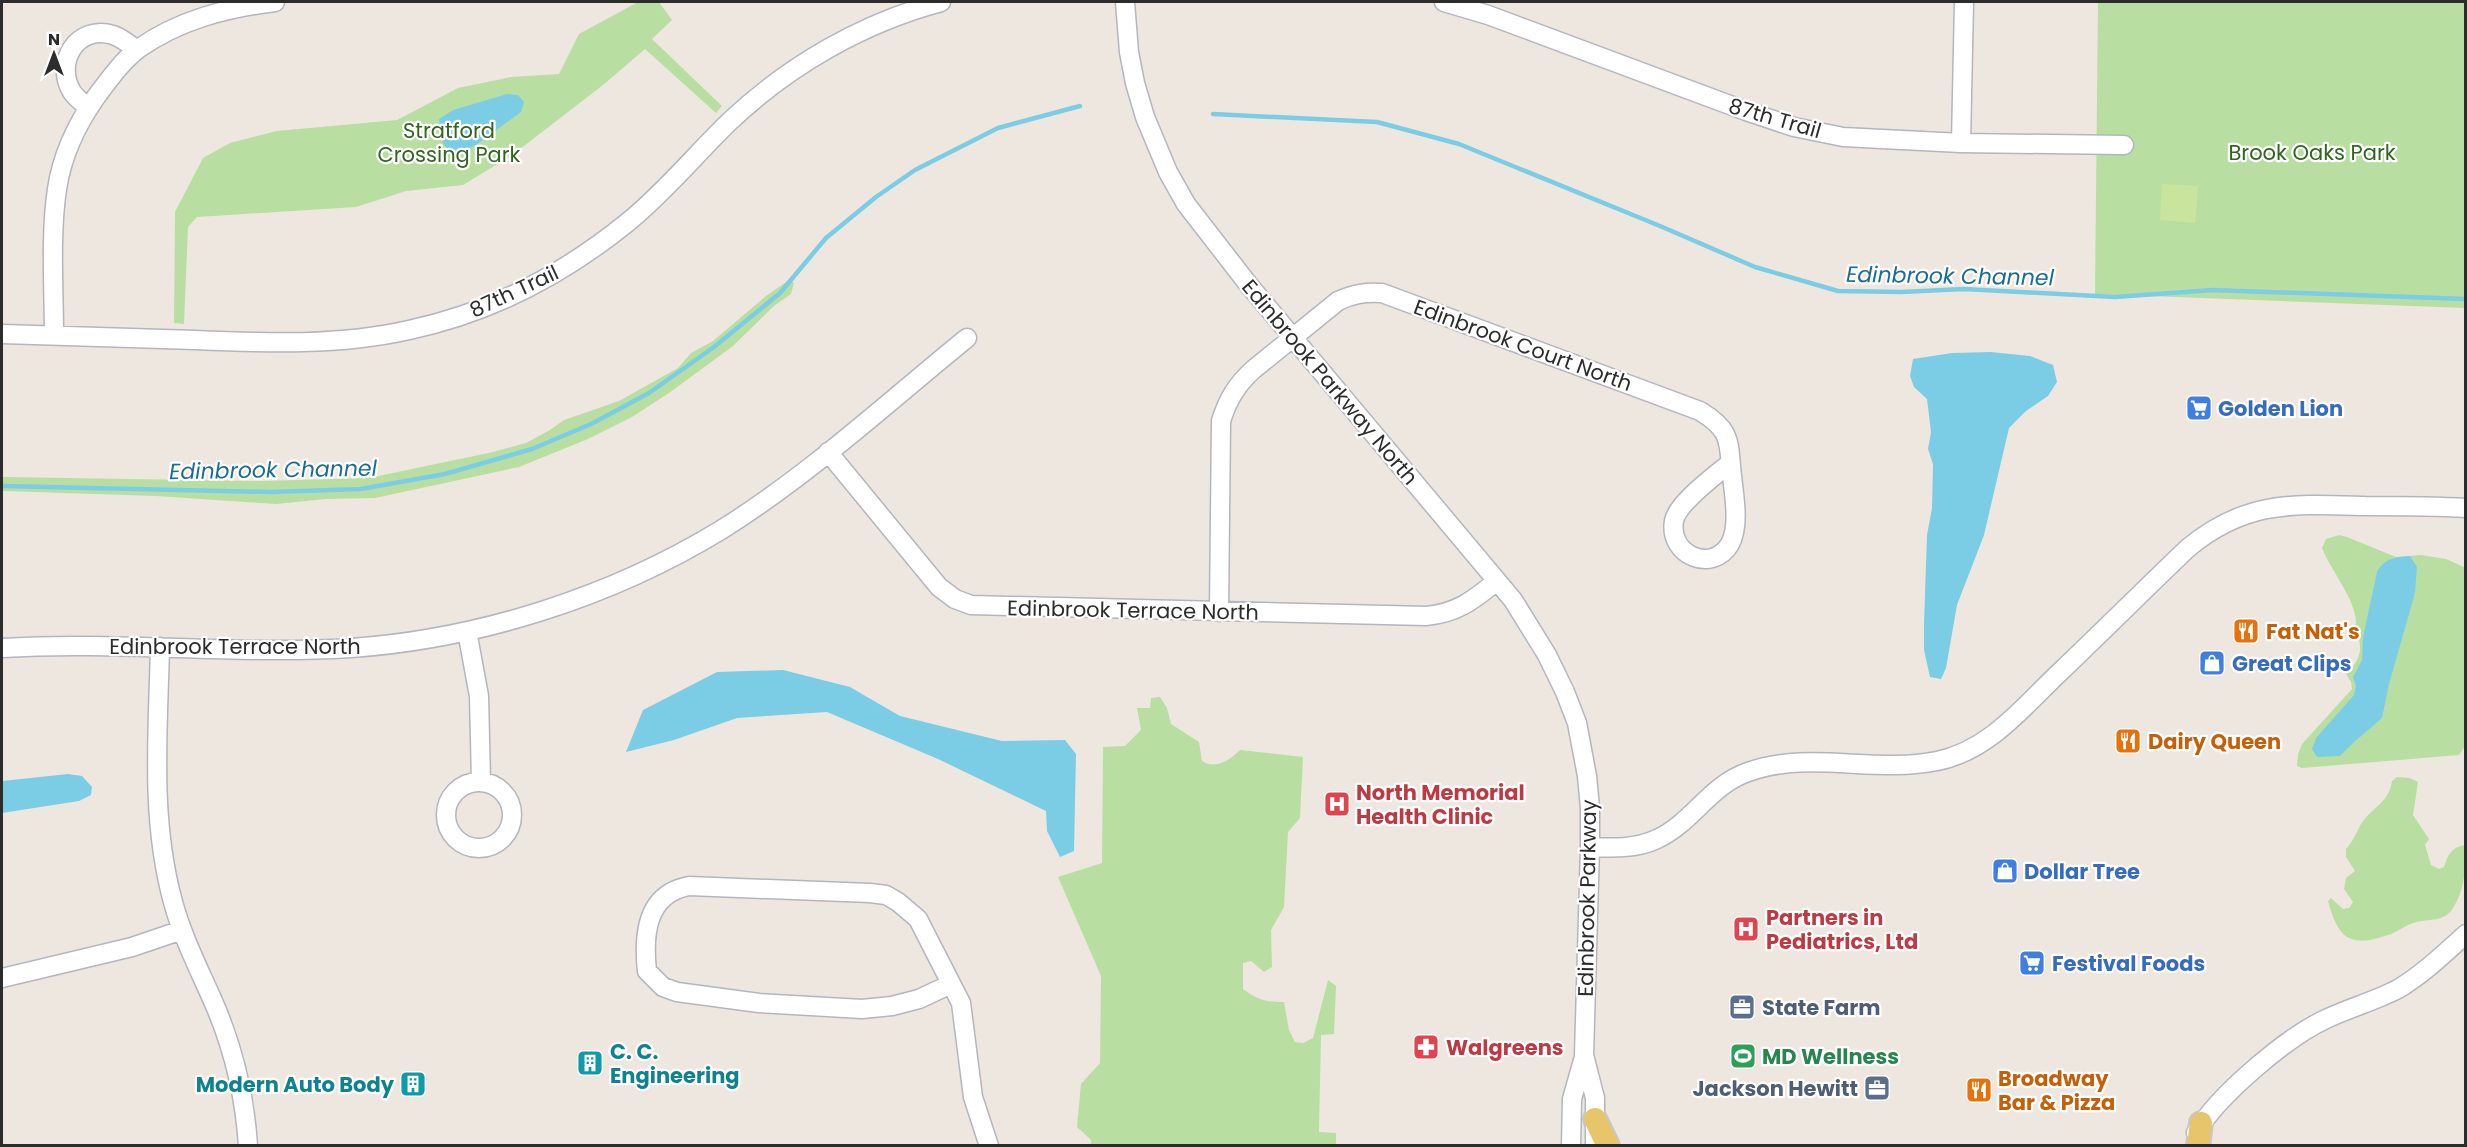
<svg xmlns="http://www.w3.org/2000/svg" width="2467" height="1147" font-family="Poppins,sans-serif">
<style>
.green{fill:#b8dfa1}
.pitch{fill:#c9e59d}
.water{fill:#7bcde6}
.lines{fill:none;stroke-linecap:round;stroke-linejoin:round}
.stream{stroke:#7bcde6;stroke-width:4.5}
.minor-casing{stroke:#b3b6be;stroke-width:21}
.major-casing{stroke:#c8c8c8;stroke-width:26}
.minor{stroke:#fff;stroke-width:18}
.major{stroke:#e7c66b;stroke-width:22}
.labels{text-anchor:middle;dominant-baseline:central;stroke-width:4.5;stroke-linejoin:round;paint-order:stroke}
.street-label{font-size:21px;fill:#2c2c2c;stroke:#fff}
.park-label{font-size:21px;fill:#316520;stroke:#fff}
.shop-label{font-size:21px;font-weight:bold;fill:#366cbe;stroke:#fff;text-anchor:start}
.food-label{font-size:21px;font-weight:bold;fill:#c56008;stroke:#fff;text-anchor:start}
.health-label{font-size:21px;font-weight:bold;fill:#be3a42;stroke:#fff;text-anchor:start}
.service-label{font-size:21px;font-weight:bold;fill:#4e5e75;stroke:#fff;text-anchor:start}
.culture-label{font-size:21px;font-weight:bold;fill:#0d838f;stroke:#fff;text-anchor:start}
.leisure-label{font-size:21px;font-weight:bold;fill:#27864d;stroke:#fff;text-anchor:start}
.water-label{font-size:22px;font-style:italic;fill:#186d94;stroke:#fff}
</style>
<rect width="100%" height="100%" fill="#ede7e0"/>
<path class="green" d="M638,2H659L672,20L652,39L722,106L716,113L645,49L603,85L511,156L463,185L406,191L356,207L197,217L188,227L184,324L174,323L175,212L203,158L230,143L277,131L397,120L458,88L511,77L559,74L579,34Z
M2098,2H2465V308L2095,294Z
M789,280L794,283L791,294L774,306L733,346L669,393L632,417L588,439L519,467L375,498L326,499L276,504L156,496L2,491V477H7L261,481L369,478L493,452L526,443L550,430L564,420L619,401L678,368L691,353L713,341L766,296Z
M2339,535L2347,537L2396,557L2421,555L2446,559L2464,567L2466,745L2459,755L2302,768L2297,766L2298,754L2302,744L2352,689L2351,682L2346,674C2361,659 2364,648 2355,629C2362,607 2330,570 2322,548L2326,539Z
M1160,697L1167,708L1171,724L1199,742L1202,761C1215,770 1230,760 1240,750L1303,757L1300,818L1288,832L1284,907L1271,930L1272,967L1264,972L1251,961L1243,963V989C1257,1000 1267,1002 1284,1002L1289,1030L1295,1042L1303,1043L1313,1038L1328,980L1336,986L1334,1034L1321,1035L1319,1132L1336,1133V1145H1091V1140L1077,1127L1081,1084L1100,1063L1101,976L1058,877L1102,863L1103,747L1125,746L1141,730L1137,708H1150L1151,698Z
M2397,777L2410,778L2418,782L2413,815L2429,839L2425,845L2431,865L2439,869L2444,867C2448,854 2452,847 2465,845C2466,866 2465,890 2453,908C2445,922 2429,919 2416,922C2406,925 2399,931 2391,934C2351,948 2339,941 2328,901L2331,898L2343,909L2349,908L2353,902L2344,889L2346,878L2355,871L2346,857V849C2354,840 2356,833 2361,824C2372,807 2389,803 2392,781Z"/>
<path class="pitch" d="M2162,184L2198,186L2195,223L2160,220Z"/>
<path class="water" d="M507,94L518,95L524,102L521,112L476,145L464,150H450L444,145L441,137L439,119L453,110Z
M1991,352L2030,356L2053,365L2057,382L2048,396L2026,411L2009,428L1984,535L1957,605L1946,668L1941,679L1930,677L1924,650V624L1927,535L1932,508L1933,464L1928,449L1931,432L1927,399L1914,387L1910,376L1913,359L1952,353Z
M2410,556L2417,567L2415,593L2389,684L2382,718L2353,743L2340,756L2317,757L2312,749L2316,738L2354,695L2356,686L2353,677L2362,660L2363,637L2377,572C2385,558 2395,557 2410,556Z
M783,670L850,687L900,716L1002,741L1065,740L1076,754L1074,851L1060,857L1047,831L1046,811L938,759L827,712L737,718L674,740L626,752L643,710L717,672Z
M68,774L82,776L92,787L91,795L79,801L2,813V781Z"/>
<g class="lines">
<path class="stream" d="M1213,114L1377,122L1459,144L1660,226L1755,267L1838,291L1901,292L1964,289L2115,297L2213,290L2466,299
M2,486L271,492L361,489L445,474L532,449L591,424L649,393L714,347L780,293L826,238L876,197L915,170L998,128L1080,106"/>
<defs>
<path id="minor" d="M1125,2L1129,52L1135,83L1145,117L1168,172L1186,204L1248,284L1513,600L1547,655L1565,692L1577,723L1587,776L1590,808V847L1584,1055L1595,1098V1146
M1444,2L1488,15L1746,111L1794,127L1843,137L1961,143L2124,145
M89,108C83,103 76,98 72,92C54,62 77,24 113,35C122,38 129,44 137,50
M1961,143L1964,2
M2,334C66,336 131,338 195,340C267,343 339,346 409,330C490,313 564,274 628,222C665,192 695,155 729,122C788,66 862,23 941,2
M54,336C54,288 50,236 57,189C62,156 77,124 96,97C108,81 122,61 138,49C179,20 226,8 275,2
M828,452L939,587L955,599L971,605L1426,616C1458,613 1473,600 1497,581
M1219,612L1221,421C1228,399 1237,384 1254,369L1338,301C1353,294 1365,292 1382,293L1700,411C1733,431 1728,442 1732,476C1734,495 1740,526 1730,544C1712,574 1668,555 1674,521C1677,503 1716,475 1730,463
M467,631L479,696L481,781
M160,647C158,733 150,818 173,902C183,939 201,973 216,1008C234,1051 245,1099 248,1146
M2,648C118,641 234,655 351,648C479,639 611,597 721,530C809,475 887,403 967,338
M446 815a33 33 0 1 1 66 0a33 33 0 1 1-66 0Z
M1590,847C1613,848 1636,849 1657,839C1692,823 1710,785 1748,772C1808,750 1875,774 1937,761C1989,751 2024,706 2060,672C2103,631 2145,589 2188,548C2246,500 2293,504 2365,506C2398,506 2432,506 2466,508
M2,978L132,947L182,930
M951,984L919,999L892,1006L862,1009L759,1003L677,992L663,987L647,971C643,935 646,894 689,886L870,893L886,895L898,902L918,919L961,1003L973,1097L989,1146
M2196,1133C2217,1096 2287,1037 2326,1019C2349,1008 2375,1001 2398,989C2423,974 2444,954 2466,934
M1571,1146L1572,1099L1584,1057"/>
<path id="major" d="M1595,1119L1608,1146
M2198,1146L2201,1123"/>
</defs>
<use href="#minor" class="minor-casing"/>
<use href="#major" class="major-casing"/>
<use href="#minor" class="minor"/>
<use href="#major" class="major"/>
</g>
<defs>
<symbol id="supermarket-square" viewBox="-11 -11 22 22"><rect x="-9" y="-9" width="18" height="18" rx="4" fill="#3f7fe0" stroke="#fff"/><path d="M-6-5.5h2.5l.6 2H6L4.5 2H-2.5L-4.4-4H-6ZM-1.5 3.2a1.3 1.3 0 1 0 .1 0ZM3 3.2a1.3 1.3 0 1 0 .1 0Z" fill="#fff"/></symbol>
<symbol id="restaurant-square" viewBox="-11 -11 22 22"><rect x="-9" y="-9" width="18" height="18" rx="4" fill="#e8710a" stroke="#fff"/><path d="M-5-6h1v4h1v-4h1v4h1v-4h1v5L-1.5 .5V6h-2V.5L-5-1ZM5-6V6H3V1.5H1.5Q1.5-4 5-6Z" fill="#fff"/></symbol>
<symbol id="shop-square" viewBox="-11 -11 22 22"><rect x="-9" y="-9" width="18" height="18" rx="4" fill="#3f7fe0" stroke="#fff"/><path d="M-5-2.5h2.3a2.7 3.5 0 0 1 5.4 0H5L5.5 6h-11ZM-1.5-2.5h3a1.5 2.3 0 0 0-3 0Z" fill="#fff"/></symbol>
<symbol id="hospital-square" viewBox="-11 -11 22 22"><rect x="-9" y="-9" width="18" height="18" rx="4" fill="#e0444e" stroke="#fff"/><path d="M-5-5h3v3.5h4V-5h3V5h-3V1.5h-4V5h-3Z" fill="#fff"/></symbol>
<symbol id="office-square" viewBox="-11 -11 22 22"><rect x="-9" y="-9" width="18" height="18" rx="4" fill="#5c6f8a" stroke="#fff"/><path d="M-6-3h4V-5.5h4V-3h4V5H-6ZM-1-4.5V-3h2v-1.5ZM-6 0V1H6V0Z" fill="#fff"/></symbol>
<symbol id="pharmacy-square" viewBox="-11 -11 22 22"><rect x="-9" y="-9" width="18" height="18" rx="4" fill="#e0444e" stroke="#fff"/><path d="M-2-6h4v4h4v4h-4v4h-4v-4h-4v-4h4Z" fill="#fff"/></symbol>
<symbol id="stadium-square" viewBox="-11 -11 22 22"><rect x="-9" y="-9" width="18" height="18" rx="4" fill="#2e9e5b" stroke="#fff"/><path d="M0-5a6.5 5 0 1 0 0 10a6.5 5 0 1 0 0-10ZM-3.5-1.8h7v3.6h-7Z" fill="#fff"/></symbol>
<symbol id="building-square" viewBox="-11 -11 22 22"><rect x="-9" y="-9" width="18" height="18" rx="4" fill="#0f9aa8" stroke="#fff"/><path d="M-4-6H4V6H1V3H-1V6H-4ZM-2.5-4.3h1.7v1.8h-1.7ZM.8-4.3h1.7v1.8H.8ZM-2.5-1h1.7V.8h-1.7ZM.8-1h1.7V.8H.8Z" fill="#fff"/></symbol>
</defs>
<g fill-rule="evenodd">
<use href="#supermarket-square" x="2184" y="393" width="30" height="30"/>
<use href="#restaurant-square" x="2231" y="616" width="30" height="30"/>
<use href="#shop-square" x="2197" y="648" width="30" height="30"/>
<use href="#restaurant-square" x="2113" y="726" width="30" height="30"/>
<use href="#hospital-square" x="1322" y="789" width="30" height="30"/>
<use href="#shop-square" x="1990" y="856" width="30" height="30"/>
<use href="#hospital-square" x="1731" y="914" width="30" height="30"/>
<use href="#supermarket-square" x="2017" y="948" width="30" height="30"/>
<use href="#office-square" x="1727" y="992" width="30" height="30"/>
<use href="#pharmacy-square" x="1411" y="1032" width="30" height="30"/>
<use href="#stadium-square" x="1728" y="1041" width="30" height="30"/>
<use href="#building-square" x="575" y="1048" width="30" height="30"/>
<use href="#building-square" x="398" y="1069" width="30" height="30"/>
<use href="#office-square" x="1862" y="1073" width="30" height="30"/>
<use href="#restaurant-square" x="1964" y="1075" width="30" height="30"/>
</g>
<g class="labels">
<g class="street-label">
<text transform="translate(1775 118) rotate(16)">87th Trail</text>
<text transform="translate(514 291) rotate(-25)">87th Trail</text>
<text transform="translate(1523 345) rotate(20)">Edinbrook Court North</text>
<text transform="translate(1330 382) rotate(50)">Edinbrook Parkway North</text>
<text transform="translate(1133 610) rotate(1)">Edinbrook Terrace North</text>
<text x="235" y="646">Edinbrook Terrace North</text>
<text transform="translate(1587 898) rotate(-89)">Edinbrook Parkway</text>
</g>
<g class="park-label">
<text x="449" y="130">Stratford<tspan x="449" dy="24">Crossing Park</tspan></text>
<text x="2312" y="152">Brook Oaks Park</text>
</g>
<g class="shop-label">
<text x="2218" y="408">Golden Lion</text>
<text x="2232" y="663">Great Clips</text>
<text x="2024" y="871">Dollar Tree</text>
<text x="2052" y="963">Festival Foods</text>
</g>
<g class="food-label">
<text x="2266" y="631">Fat Nat's</text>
<text x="2148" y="741">Dairy Queen</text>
<text x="1998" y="1078">Broadway<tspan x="1998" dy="24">Bar &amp; Pizza</tspan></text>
</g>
<g class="health-label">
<text x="1356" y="792">North Memorial<tspan x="1356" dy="24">Health Clinic</tspan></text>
<text x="1766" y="917">Partners in<tspan x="1766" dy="24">Pediatrics, Ltd</tspan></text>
<text x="1446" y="1047">Walgreens</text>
</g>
<g class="service-label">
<text x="1762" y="1007">State Farm</text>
<text x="1858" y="1088" text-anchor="end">Jackson Hewitt</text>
</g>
<g class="culture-label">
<text x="610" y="1051">C. C.<tspan x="610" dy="24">Engineering</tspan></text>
<text x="394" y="1084" text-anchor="end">Modern Auto Body</text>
</g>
<g class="leisure-label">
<text x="1762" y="1056">MD Wellness</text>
</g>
<g class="water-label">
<text transform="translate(1950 276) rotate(1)">Edinbrook Channel</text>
<text transform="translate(273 470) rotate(-1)">Edinbrook Channel</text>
</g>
</g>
<rect width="2467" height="1147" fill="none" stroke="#2c2c2c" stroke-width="6"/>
<g transform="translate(54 54)" stroke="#ffffff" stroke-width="4.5" paint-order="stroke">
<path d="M0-4.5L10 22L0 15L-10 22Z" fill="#2c2c2c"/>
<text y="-9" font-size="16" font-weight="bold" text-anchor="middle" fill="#2c2c2c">N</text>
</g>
</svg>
